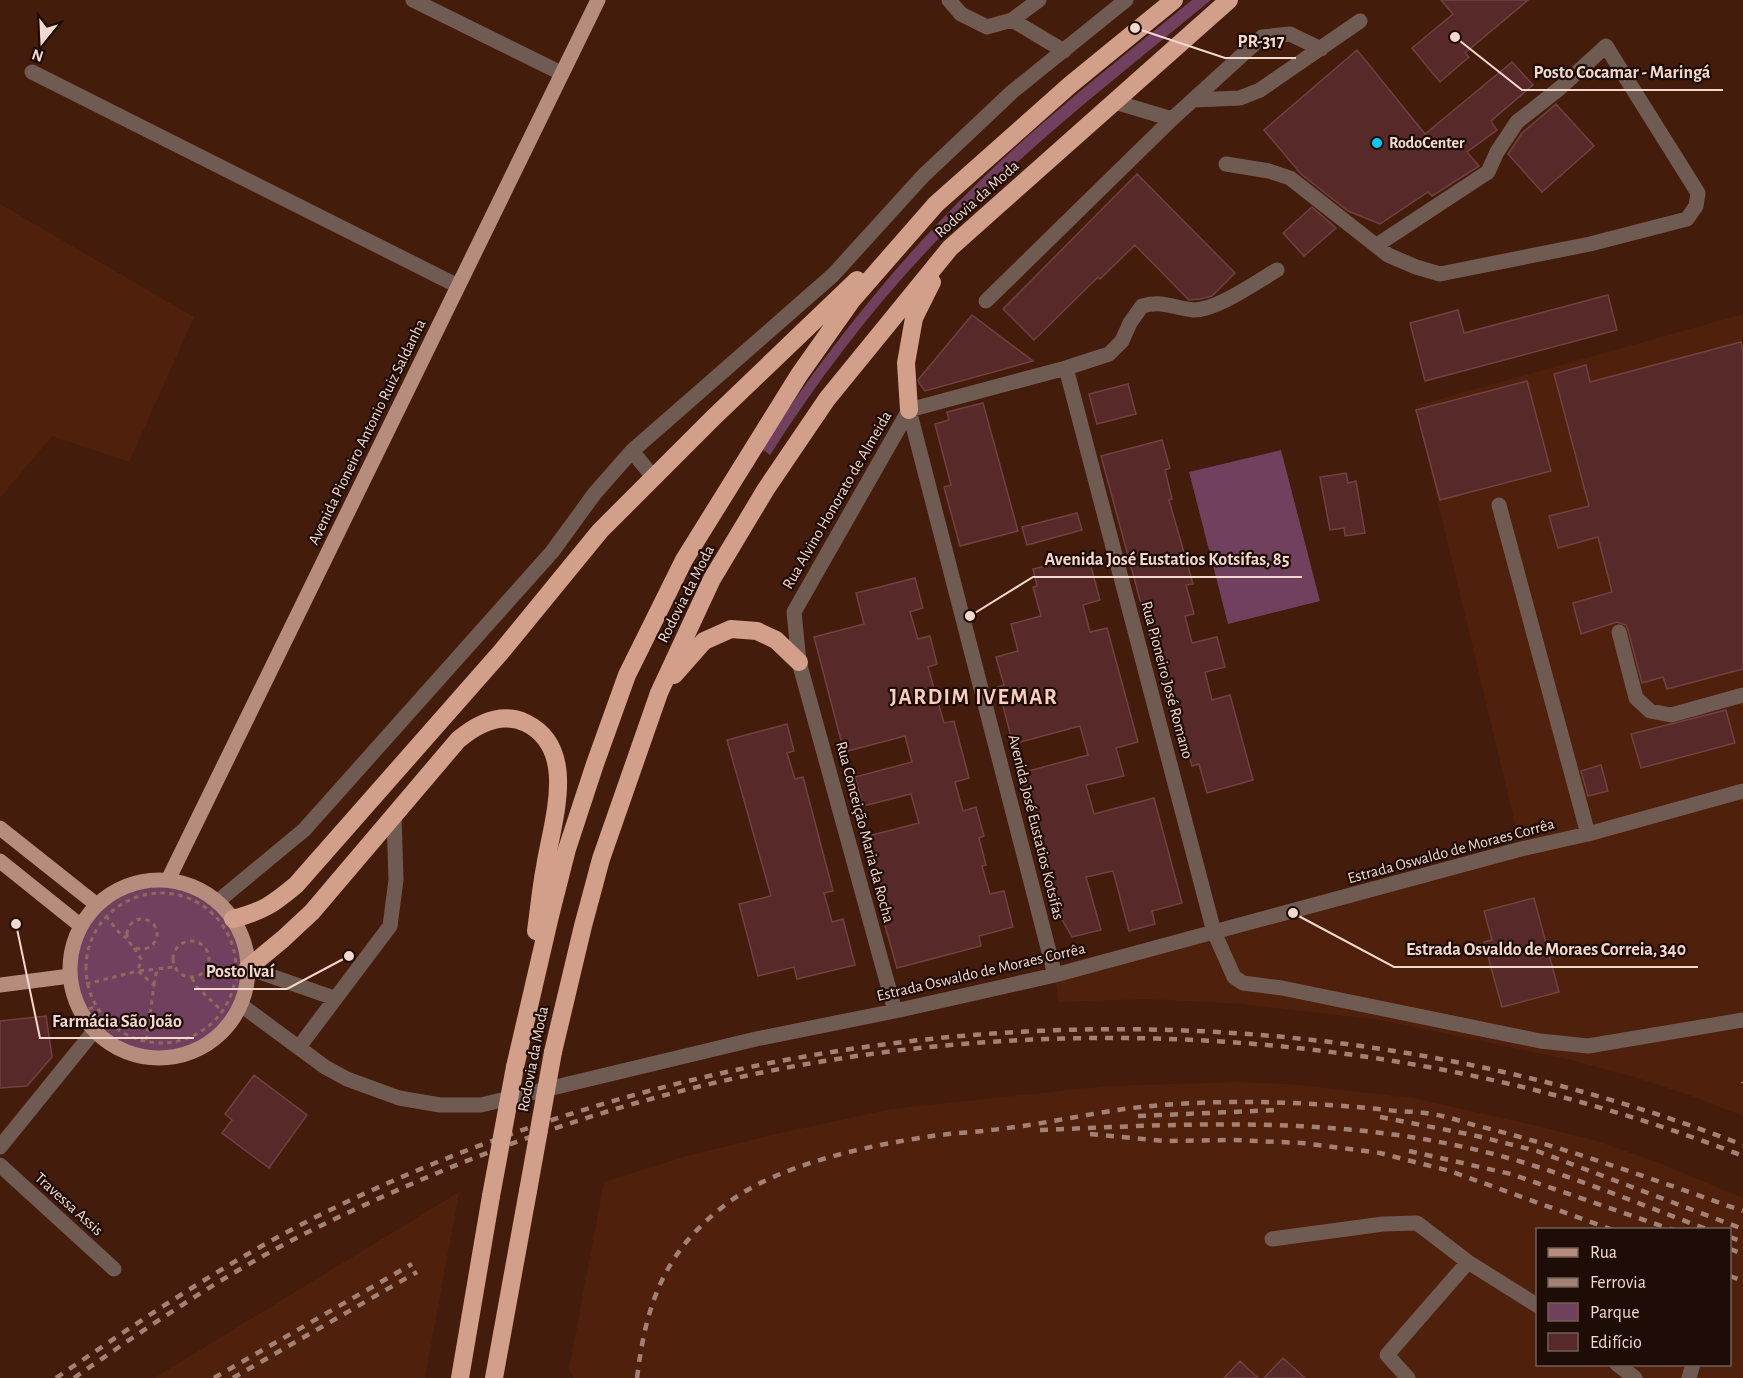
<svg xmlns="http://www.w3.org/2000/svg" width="1743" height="1378" font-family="'Alegreya Sans',sans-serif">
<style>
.built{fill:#4f200b;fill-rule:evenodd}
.green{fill:#70405e}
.building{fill:#572a29;stroke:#714140;stroke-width:1.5}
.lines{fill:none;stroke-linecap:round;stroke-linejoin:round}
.path{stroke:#8d6a5c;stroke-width:3;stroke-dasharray:4.5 4.5;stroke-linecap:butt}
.minor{stroke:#705b53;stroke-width:15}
.major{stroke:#b68c7c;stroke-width:15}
.highway{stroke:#d29f8b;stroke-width:18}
.rail{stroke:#a38275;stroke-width:4.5;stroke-dasharray:8 8;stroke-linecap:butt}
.highway-bridge{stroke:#d29f8b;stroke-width:18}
.poi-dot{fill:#03cbf9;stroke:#1e0c06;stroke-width:2}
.labels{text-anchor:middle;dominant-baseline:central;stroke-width:4.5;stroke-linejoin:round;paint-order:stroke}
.poi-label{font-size:16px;font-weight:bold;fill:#f3d8ce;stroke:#1e0c06;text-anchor:start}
.street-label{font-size:16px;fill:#f3d8ce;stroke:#1e0c06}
.district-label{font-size:22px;font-weight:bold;letter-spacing:1.5px;fill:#f9cebd;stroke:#1e0c06}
.leader{fill:none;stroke:#f3d8ce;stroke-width:2}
.callout-dot{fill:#f3d8ce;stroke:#1e0c06;stroke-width:2}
.callout-label{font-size:18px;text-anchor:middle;font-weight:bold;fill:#f3d8ce;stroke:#1e0c06;stroke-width:4.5;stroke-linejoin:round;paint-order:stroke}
</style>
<rect width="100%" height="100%" fill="#441c0b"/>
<path class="built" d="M0,204L194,317L129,462L52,436L0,498Z
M1743,314V1116L1689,1095L1634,1077L1571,1060L1380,1020L1241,1004L1147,999L1059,1002L1055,975L1521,849L1415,406Z
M1235,1082L1292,1084L1413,1098L1538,1126L1597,1141L1657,1162L1743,1198V1378H573L569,1369L604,1182L683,1157L780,1133L891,1109L1107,1086ZM1538,1230H1730V1364H1538Z
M459,1192L425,1378H154Z"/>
<path class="green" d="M1192,0H1211C1126,70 1038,138 960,217C887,289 825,369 770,455L762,449C840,327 934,217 1044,122C1092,80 1142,41 1192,0Z
M1281,450L1320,601L1228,624L1189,472Z
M70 969a89 89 0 1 1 178 0a89 89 0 1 1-178 0Z"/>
<path class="building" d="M1441,0H1528L1465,53L1469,57L1440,82L1412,48L1453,14Z
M1357,50L1425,134L1512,62L1533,85L1491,121L1497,130L1467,152L1479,166L1432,196L1428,192L1380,224L1348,211L1301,174L1264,130Z
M1556,104L1594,146L1542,192L1508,154L1522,133Z
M1137,174L1235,273L1212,296L1200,299L1189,300L1135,245L1100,279L1098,277L1034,340L1003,309Z
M1312,207L1336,228L1304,256L1283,233Z
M1608,295L1617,330L1425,381L1410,323L1458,310L1464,333Z
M972,315L1033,361L925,391L919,383L918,380Z
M1741,342L1743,351V669L1667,689L1663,677L1642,683L1628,630L1626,625L1617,622L1581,634L1573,603L1612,592L1598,537L1558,548L1549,516L1589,506L1554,374L1586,365L1590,382Z
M1527,381L1551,471L1440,500L1416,410Z
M1128,384L1136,414L1097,424L1089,394Z
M983,403L1018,531L960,546L944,487L951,485L935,424L949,420L947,412Z
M1162,440L1170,468L1165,470L1172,499L1169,500L1193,584L1186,585L1194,614L1185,616L1192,643L1217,637L1225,667L1205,672L1212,700L1230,695L1253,780L1207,793L1199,764L1192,766L1184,738L1178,740L1101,456Z
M1346,473L1348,483L1356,481L1365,533L1345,536L1344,528L1330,530L1320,477Z
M1077,513L1082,530L1027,545L1022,527Z
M1088,555L1100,600L1083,605L1090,632L1107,628L1138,742L1116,748L1124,776L1086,785L1094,814L1154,798L1182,903L1152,911L1155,924L1129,931L1113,871L1086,877L1101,930L1072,937L1059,914L1021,773L1088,755L1080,726L1013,744L998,687L1004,685L996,657L1018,651L1011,624L1041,616L1033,587L1037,586L1033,569Z
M915,578L923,608L910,612L918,639L930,636L937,664L928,667L944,723L954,721L969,778L955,782L963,811L976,807L984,836L979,838L986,865L982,866L990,894L1004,891L1013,927L979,936L981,946L897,968L884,922L891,920L868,836L919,823L911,794L863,806L855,777L912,762L905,736L844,752L814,637L864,624L856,593Z
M1726,710L1735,743L1641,768L1631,734Z
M787,724L794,751L787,753L795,779L803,777L833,891L824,893L832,922L843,919L855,965L797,979L794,967L758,976L739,904L771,896L727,740Z
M1601,765L1608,791L1588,796L1581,771Z
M1534,898L1559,992L1502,1007L1484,942L1492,940L1484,911Z
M46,1016L52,1057L27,1086L0,1088V1021Z
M254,1075L307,1115L269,1168L222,1133L232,1120L225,1114Z
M1283,1358L1305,1378H1264Z
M1240,1361L1258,1378H1224Z"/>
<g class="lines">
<path class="path" d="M86 968a75 75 0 1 1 150 0a75 75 0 1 1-150 0Z
M106,916L121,935L127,938
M127 934a15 15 0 1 1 30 0a15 15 0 1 1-30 0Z
M173 959a18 18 0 1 1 36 0a18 18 0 1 1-36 0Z
M134,948L141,959L138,971L157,969
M192,978L197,987L223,1012
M86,984L138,971L154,985L146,1042
M154,985L157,969L174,967
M80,1011L96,1007"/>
<path class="minor" d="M413,0L561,73
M949,0L961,14L987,27L1012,20L1039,0
M1012,20L1064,51
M32,72L458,286
M1193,100L1240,98L1260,90L1360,21
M1115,102L1172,119
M1226,164L1269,171L1290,178L1388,255L1416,267L1440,274L1590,244L1687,219L1696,206L1698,193L1606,46L1560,88L1517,122L1497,152L1488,172L1377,245
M986,301L1172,119L1262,37L1290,34L1321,49
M1066,368L1214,932L1234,977L1243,983L1282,988L1540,1041L1588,1046L1743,1020
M909,410L1055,975
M653,477L632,451L833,275L923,176L1012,92L1126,0
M1499,505L1588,834
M1619,632L1636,698L1650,711L1671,715L1743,695
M217,902L304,830L552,552L595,493L632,451
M248,968L334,998
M241,1005L325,1067L347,1079L399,1098L440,1105H481L756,1039L895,1011L1055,975L1521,849L1588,834L1743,791
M895,1011L799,662L794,612L909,410L1066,368L1109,354L1122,341L1130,323L1142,306C1165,300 1172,308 1193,310C1216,311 1256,282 1277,270
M299,1047L390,926L396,880L394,816
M0,1147L94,1031
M0,1165L114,1269
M1272,1239L1383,1224L1417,1223L1468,1262L1538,1306
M1617,1364L1635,1378
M1408,1378L1387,1355L1468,1262
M1689,1378L1693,1364"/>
<path class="major" d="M0,828L97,905
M0,861L81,926
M168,880L598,0
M70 969a89 89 0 1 1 178 0a89 89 0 1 1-178 0Z
M0,985L70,976"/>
<path class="highway" d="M909,410L906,363L914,318L932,282
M674,675L704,641L731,629L757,631L776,640L799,662
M233,919C263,911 272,905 296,885L501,652L600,531L713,418L857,280
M248,968L283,939L312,912L458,740C477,724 501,711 526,723C579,749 552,822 545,867C541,888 539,910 536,931
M553,1052L583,926L601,859L659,693L712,579L766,489L827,399L950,248L1229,0
M515,1067L550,916L567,849L595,764L627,675L684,560L799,375L852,300L936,204L1070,85L1174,0
M460,1378L491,1196
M494,1378L528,1191"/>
<path class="rail" d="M1743,1082V1083
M1138,1116L1278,1110
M1380,1117L1473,1135L1537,1151L1743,1229
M1040,1130C1182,1124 1324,1116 1464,1147C1548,1165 1628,1200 1709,1230
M1090,1134L1164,1141L1234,1140L1302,1143L1380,1153L1450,1171L1613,1230
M1409,1151L1511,1174L1673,1230
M1730,1237L1743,1242
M1730,1249L1743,1254
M1730,1276L1743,1281
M56,1378C147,1316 238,1254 338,1206C774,997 1290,969 1743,1145
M74,1378C149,1326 225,1274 306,1233C425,1174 548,1125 677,1092C1027,1002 1406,1025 1743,1156
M214,1378L412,1264
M233,1378L417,1272
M637,1378C646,1304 664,1252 725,1205C778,1164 866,1146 932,1136C954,1133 978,1132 1000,1129C1042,1124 1083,1115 1124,1109C1212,1098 1300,1101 1388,1110C1402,1112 1417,1111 1431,1114C1446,1116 1460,1121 1474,1125C1566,1147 1654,1180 1743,1211"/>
<path class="highway-bridge" d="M528,1191L553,1052
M491,1196L515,1067"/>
</g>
<circle class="poi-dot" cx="1377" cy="143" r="6"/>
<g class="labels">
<g class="poi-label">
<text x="1389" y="143">RodoCenter</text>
</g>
<g class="street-label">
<text transform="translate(977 199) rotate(-42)">Rodovia da Moda</text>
<text transform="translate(367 432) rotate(-64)">Avenida Pioneiro Antonio Ruiz Saldanha</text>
<text transform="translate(837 500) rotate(-60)">Rua Alvino Honorato de Almeida</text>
<text transform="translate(686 594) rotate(-63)">Rodovia da Moda</text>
<text transform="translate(1167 680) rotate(75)">Rua Pioneiro José Romano</text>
<text transform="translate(1036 827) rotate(76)">Avenida José Eustatios Kotsifas</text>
<text transform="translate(865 832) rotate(75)">Rua Conceição Maria da Rocha</text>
<text transform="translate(1451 851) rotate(-15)">Estrada Oswaldo de Moraes Corrêa</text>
<text transform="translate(981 972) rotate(-13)">Estrada Oswaldo de Moraes Corrêa</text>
<text transform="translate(533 1059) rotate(-79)">Rodovia da Moda</text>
<text transform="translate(69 1204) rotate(42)">Travessa Assis</text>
</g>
<g class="district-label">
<text x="974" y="697">JARDIM IVEMAR</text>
</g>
</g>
<path class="leader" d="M1135 28L1225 58H1296M1455 37L1522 90H1723M970 616L1033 577H1302M1293 913L1394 967H1698M349 956L287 989H194M16 924L40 1038H194"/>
<g class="callout-dot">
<circle cx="1135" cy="28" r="6"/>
<circle cx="1455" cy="37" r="6"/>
<circle cx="970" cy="616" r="6"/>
<circle cx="1293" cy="913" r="6"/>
<circle cx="349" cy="956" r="6"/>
<circle cx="16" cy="924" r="6"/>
</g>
<g class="callout-label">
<text x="1261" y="47">PR-317</text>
<text x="1622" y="78">Posto Cocamar - Maringá</text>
<text x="1167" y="565">Avenida José Eustatios Kotsifas, 85</text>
<text x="1546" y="955">Estrada Osvaldo de Moraes Correia, 340</text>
<text x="240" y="977">Posto Ivaí</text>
<text x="117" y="1027">Farmácia São João</text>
</g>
<rect x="1536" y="1228" width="195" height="138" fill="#1e0c06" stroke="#735e56" stroke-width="1.5"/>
<rect x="1548" y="1248" width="30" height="9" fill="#b68c7c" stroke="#735e56" stroke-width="1.5"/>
<text x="1590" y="1258" font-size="18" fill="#f3d8ce">Rua</text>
<rect x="1548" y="1278" width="30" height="9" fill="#a38275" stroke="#735e56" stroke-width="1.5"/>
<text x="1590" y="1288" font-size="18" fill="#f3d8ce">Ferrovia</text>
<rect x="1548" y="1303" width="30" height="18" fill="#70405e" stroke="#735e56" stroke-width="1.5"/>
<text x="1590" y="1318" font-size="18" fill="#f3d8ce">Parque</text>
<rect x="1548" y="1333" width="30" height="18" fill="#572a29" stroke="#735e56" stroke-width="1.5"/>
<text x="1590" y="1348" font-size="18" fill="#f3d8ce">Edifício</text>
<g transform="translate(42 42) rotate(198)" stroke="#1e0c06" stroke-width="4.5" paint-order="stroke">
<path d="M0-4.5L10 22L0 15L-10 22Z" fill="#f3d8ce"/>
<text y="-9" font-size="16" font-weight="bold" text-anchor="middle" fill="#f3d8ce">N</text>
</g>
</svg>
